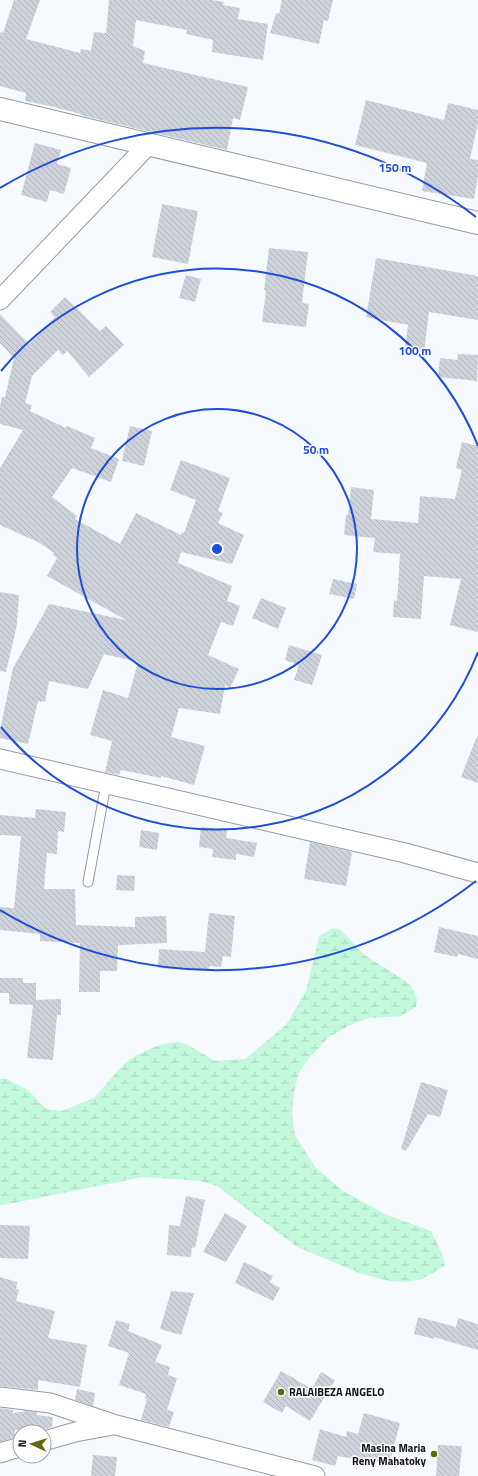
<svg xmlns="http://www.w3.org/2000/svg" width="478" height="1476" font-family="'Titillium Web',sans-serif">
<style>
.wetland{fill:url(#wetland-marsh)}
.building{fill:url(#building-back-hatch)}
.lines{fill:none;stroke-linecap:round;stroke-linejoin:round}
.service-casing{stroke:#969ba2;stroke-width:11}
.minor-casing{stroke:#969ba2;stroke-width:21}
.secondary-casing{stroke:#969ba2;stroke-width:24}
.service{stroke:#fff;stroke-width:9}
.minor{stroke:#fff;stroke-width:19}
.secondary{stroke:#fff;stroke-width:22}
.ring{fill:none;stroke:#1d4ed8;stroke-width:2}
.poi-dot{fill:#60690d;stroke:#fff;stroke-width:1.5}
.labels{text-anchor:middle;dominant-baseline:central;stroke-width:3;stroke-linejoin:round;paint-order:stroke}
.poi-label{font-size:11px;font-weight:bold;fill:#121316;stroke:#fff;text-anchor:start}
.centre{fill:#1d4ed8;stroke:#fff;stroke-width:2}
.ring-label{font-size:12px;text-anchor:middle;font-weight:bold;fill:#1d4ed8;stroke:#fff;stroke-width:3;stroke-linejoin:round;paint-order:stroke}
</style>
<defs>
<pattern id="wetland-marsh" width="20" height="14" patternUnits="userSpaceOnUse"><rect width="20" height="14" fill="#c3f8dc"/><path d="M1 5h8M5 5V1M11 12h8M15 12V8" fill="none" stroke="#a6d4bc"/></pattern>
<pattern id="building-back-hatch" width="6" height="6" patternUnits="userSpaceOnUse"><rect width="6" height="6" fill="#ced3db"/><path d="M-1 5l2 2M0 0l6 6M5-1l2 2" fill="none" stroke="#b0b4bb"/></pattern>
</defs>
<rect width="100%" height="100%" fill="#f6f9fe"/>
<path class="wetland" d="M333,928L341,930L363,954L410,984L417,999L416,1007L401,1016L369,1018L348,1026L328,1038L310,1057L299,1072L294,1092L292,1114L295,1135L315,1167L343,1191L387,1215L431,1231L443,1256L445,1266L422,1279L406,1282L389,1281L362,1274L297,1247L217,1186L200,1181L143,1177L3,1205H0V1079H7L28,1090L46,1109L62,1111L94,1098L124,1064L137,1055L159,1045L177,1042L186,1044L215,1061L245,1059L286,1025L306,991L319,936Z"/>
<path class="building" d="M14,0H40L26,39L80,53L81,49L91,51L94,32L106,33L109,0H212L224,2L223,5L240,8L238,19L268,24L263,60L212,52L213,40L186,34L187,30L136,20L133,46L145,51L143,63L248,87L240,120L233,118L227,150L80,115L81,114L50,106L25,101L26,93L0,86V32L3,33Z
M282,0H333L328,21L324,20L319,44L270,33L276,13L279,14Z
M366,100L444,120L448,103L478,110V123L470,159L478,160V175L474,199L422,191L427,163L355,145Z
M35,143L61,150L57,164L71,168L64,194L50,190L47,202L21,195Z
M162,204L198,211L188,264L152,257Z
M269,248L308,252L302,303L309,304L306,327L262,322L266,290H264Z
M376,258L478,276V320L429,312L424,352L405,349L408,325L366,317Z
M186,275L201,279L195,302L179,298Z
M65,297L100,331L106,326L124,345L89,377L67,351L63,355L58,350L32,376L25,403L32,405L30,411L66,428L67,426L95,438L91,448L119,459L111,482L72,468L52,497L77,516L75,519L120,544L136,513L181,535L182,532L184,533L196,500L170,490L181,460L230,478L218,511L223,513L218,523L244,535L232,564L181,552L178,563L232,586L227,601L240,606L233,626L221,622L208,655L239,669L230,688L225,685L220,714L179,708L171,737L205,746L194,785L161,776V778L121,770L119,775L105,772L112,741L90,735L103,690L128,698L138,662L104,654L88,689L49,681L45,702L38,701L28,744L0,738V730L13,668L49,604L126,620L47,576L57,558L53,555L54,553L38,542L0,525V468L23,430L0,424V406L2,397H5L14,358L0,343V314L29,344L55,317L50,312Z
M458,354L478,355L477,381L438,377L440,358L457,360Z
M130,426L152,431L144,466L122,461Z
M462,442L478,446V632L450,625L461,579L424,576L421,619L393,617L394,600L397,601L400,554L373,552L375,538L344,535L346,515H348L351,487L374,490L371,519L418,523L420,496L455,499L462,470L456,468Z
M333,579L357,584L354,599L329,594Z
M0,592L19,595L17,624L6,672L0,671Z
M261,598L286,608L278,629L252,618Z
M289,645L322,655L312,685L294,680L299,665L285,660Z
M477,736H478V783L461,777Z
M36,809L66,812L64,832L58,831L57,854L47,853L44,889H75L76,925L135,927V917L166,916L167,943L118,945L117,971H100V992H79L80,943L40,941V934L0,930V907L14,908L21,836L0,835V815L35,818Z
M201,827L227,830L226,838L257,843L254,857L236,854V860L212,857L213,849L199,847Z
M141,830L159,833L157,850L139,847Z
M310,842L352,852L346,886L304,879Z
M117,875L135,876L134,891L116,890Z
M209,913L235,916L231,957L223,956L221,967L209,966V971L158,968L159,949L205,952Z
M439,927L478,936V959L458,954L457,957L434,952Z
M0,978H23V983H36V1000L61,999V1015H57L53,1060L27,1058L33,1005L9,1004V993H0Z
M421,1082L448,1090L440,1117L428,1114L406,1151L401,1149Z
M186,1196L205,1200L195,1248L192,1247L191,1257L167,1255L169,1225L180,1226Z
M225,1213L247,1226L226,1262L203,1252Z
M0,1225L30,1226L28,1259L0,1258Z
M244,1262L273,1276L270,1282L280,1288L273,1301L235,1283Z
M0,1277L17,1282L16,1289L19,1290L16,1301L55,1311L48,1338L87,1345L80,1387L38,1380V1390L0,1386Z
M171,1291L194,1293L181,1335L160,1329Z
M418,1317L456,1327L458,1318L478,1324V1350L434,1337V1339L414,1334Z
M116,1320L130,1324L128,1331L162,1345L155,1362L170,1367L168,1375L177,1378L167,1410L174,1412L169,1427L141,1420L147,1399H145L146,1394L119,1385L129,1353L108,1346Z
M281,1371L312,1389L321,1372L335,1380L310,1421L286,1406L282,1413L263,1402Z
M77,1389L95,1393L93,1406L75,1400Z
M0,1408L13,1410V1413L27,1411L37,1412V1415L53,1417L52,1427L39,1431L15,1430V1437L0,1442Z
M364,1413L400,1423L389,1465L355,1456L354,1459L338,1456L335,1466L312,1460L320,1429L346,1437L347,1431L358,1434Z
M438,1445L462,1446L459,1476H436Z
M93,1455L117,1457L115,1476H91Z"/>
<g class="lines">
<defs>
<path id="service" d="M88,882L106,784"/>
<path id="minor" d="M0,300L148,145
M0,759L405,853L478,873
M0,1397L50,1403L116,1425L315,1476
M44,1441L75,1432L113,1425
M0,1453L20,1447"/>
<path id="secondary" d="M0,109L478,223"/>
</defs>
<use href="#service" class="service-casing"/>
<use href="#minor" class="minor-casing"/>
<use href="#secondary" class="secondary-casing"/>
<use href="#service" class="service"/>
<use href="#minor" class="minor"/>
<use href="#secondary" class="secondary"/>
</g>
<g class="ring">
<circle cx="217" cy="549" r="140"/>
<path d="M478 652A280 280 0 0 1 1 727M1 371A280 280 0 0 1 478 446"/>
<path d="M476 881A421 421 0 0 1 0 910M0 188A421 421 0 0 1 476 217"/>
</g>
<g class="poi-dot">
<circle cx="281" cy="1392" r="4"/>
<circle cx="434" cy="1454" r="4"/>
</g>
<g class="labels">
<g class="poi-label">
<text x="289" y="1392">RALAIBEZA ANGELO</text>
<text x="426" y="1448" text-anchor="end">Masina Maria<tspan x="426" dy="13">Reny Mahatoky</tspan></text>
</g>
</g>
<circle cx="217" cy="549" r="6" class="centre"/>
<g class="ring-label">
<text x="395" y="172">150 m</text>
<text x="415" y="355">100 m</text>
<text x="316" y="454">50 m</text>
</g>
<g transform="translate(32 1444) rotate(274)"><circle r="19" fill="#ffffff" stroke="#a0a1a2"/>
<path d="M0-3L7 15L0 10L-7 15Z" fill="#60690d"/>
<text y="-6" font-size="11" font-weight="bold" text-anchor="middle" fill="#121316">N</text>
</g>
</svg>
